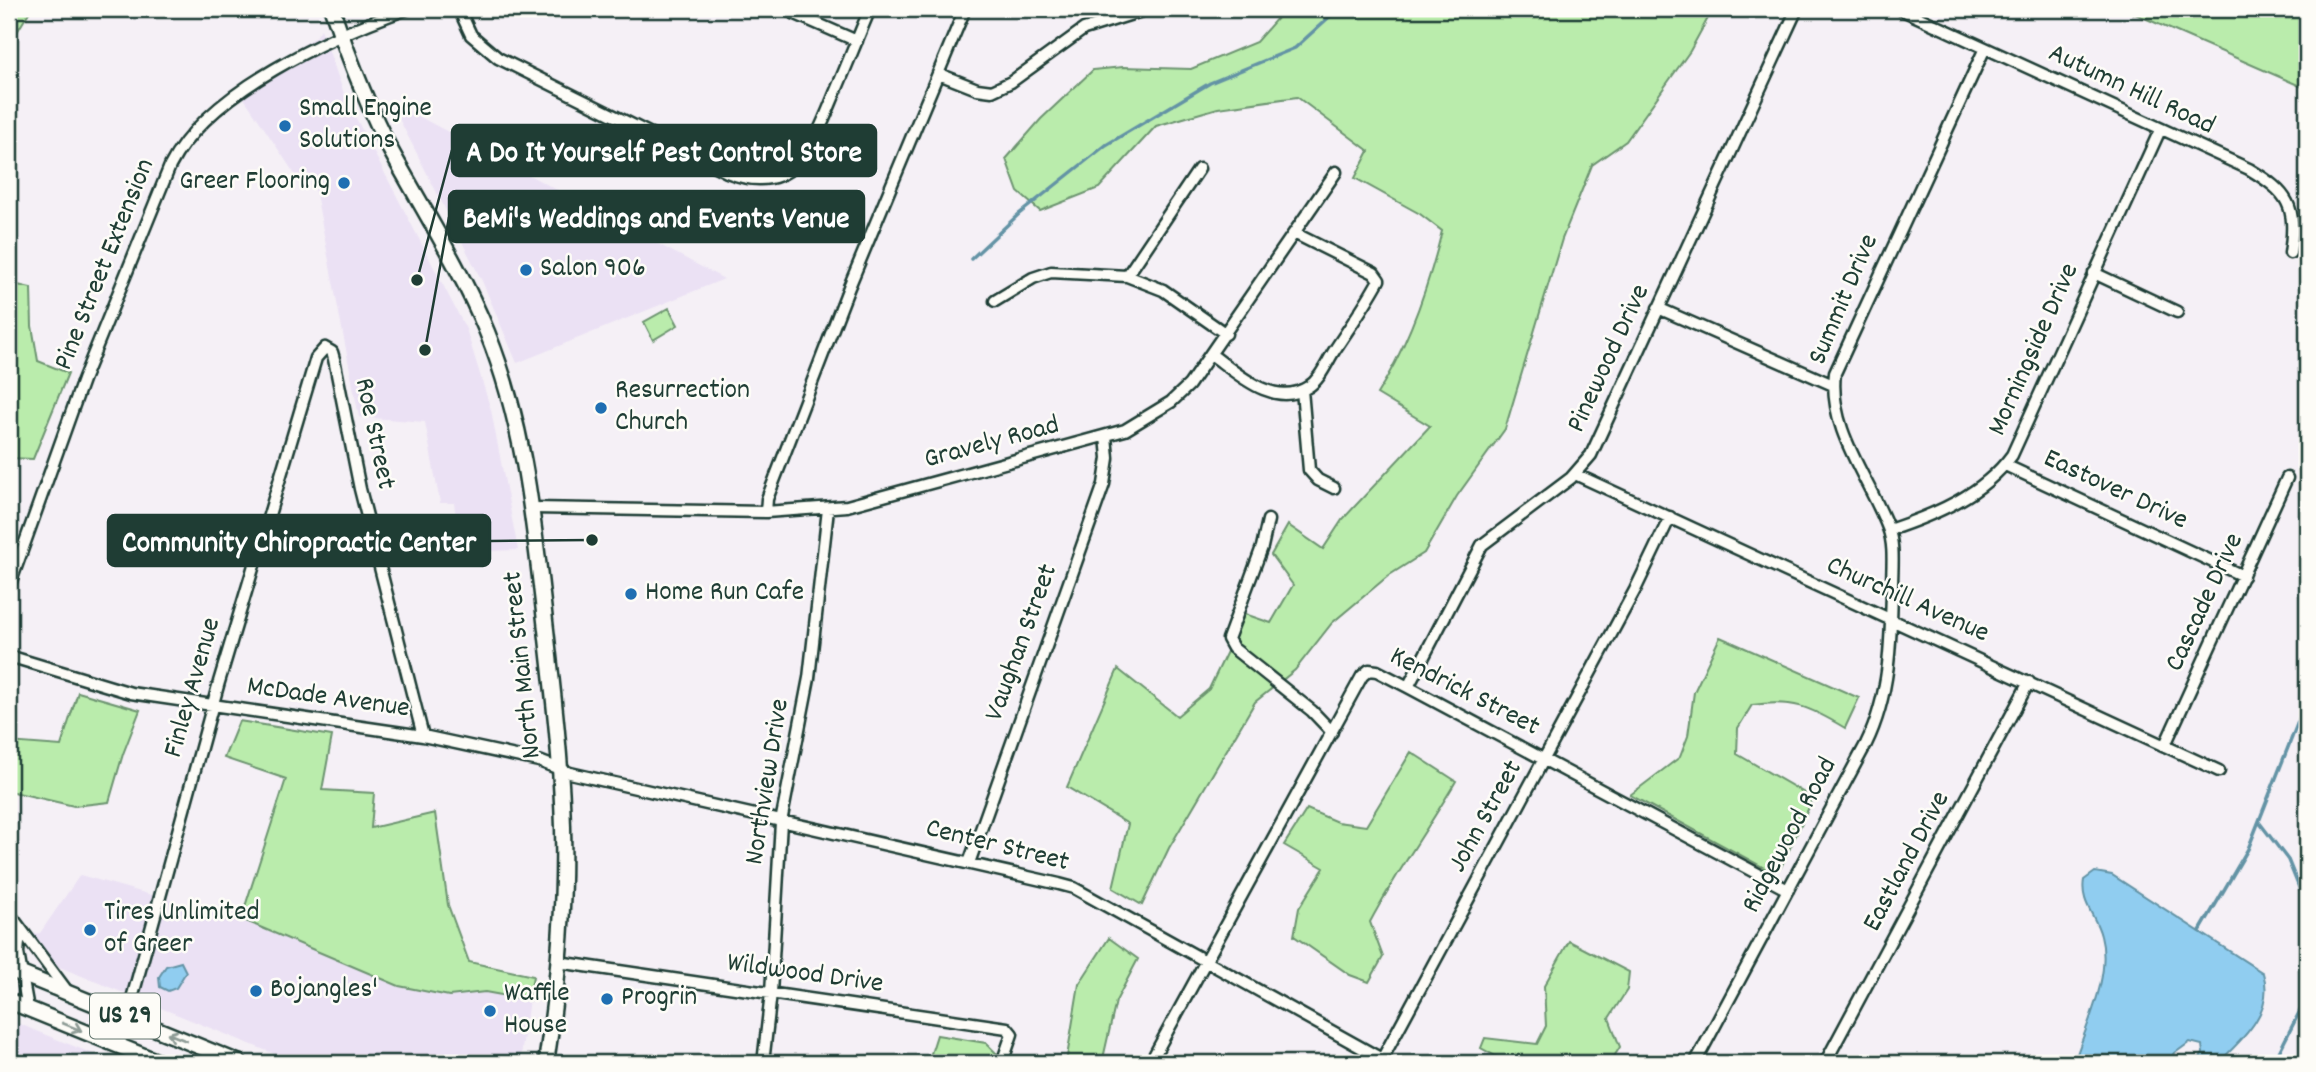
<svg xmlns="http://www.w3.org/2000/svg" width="2316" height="1072" font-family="Dekko,sans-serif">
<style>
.built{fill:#ebe1f4}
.green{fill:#baecac;stroke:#6c9470;stroke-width:2}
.water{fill:#90cdf0;stroke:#6393a5;stroke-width:2}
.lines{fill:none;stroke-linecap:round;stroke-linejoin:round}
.stream{stroke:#6393a5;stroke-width:3.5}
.street-casing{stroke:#1f3d34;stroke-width:15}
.secondary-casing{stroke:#1f3d34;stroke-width:19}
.primary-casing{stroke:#1f3d34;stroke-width:19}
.street{stroke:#fdfcf7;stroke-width:10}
.secondary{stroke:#fdfcf7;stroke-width:14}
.primary{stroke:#fdfcf7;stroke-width:14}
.oneway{stroke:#8e9c96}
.poi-dot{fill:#1f6fb2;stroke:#fdfcf7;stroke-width:2.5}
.labels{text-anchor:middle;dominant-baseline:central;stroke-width:5;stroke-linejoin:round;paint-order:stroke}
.shield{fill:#fdfcf7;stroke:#62766e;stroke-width:2}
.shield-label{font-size:26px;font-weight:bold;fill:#1f3d34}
.street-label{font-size:28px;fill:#1f3d34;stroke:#fdfcf7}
.poi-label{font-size:28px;fill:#1f3d34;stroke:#fdfcf7;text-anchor:start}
.leader{fill:none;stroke:#1f3d34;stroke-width:2.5}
.callout-dot{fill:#1f3d34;stroke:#fdfcf7;stroke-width:2.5}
.callout{fill:#1f3d34;stroke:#1f3d34;stroke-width:2.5}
.callout-label{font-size:30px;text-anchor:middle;font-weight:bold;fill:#fff}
</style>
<rect width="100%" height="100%" fill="#f5f0f6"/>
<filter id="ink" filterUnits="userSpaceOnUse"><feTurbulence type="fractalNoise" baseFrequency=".0143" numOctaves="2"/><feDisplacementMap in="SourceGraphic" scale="14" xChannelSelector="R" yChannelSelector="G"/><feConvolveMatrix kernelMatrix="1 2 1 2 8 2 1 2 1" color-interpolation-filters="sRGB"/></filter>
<g filter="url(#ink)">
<path class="built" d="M321,29L346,99L466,329L491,410L518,550L461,552L454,503H440L425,422L359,417L313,178L298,179L236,86L316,37Z
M390,101L724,279L517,363L482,281Z
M80,875L241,920L399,986L448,996L485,992L529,1000L520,1063H297L57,966L10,937L40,933Z
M9,1019L36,1031L116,1063L9,1062Z"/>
<path class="green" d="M9,9H31L17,32L13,74L14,164L9,165Z
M1285,9H1713L1690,51L1626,141L1592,165L1562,239L1505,429L1457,496L1424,553L1388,576L1332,623L1295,670L1255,702L1169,848L1142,905L1113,888L1128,824L1067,787L1118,669L1177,716L1209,689L1245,614L1271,623L1293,585L1271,555L1288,525L1323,549L1342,520L1430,426L1377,394C1409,344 1428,288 1442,231L1420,214L1355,178L1369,151L1297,97L1218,108L1156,126L1099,188L1040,211L1018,192L1006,159L1041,119L1093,70L1123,67L1191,69L1256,42Z
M2124,9H2307V89Z
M9,283L31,288L32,326L38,361L68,373L33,459L9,458Z
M669,308L678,325L653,340L644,322Z
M1720,637L1859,698L1845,728C1810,707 1793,699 1752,705L1738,728L1737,754L1806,794L1811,803L1781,867L1766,869L1630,795L1680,757L1688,736L1694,692Z
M78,692L140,710L123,754L109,802L74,806L9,791V742L61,746Z
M239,721L332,736L322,790L374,793L371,828L435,813L448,905L469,962L533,976L529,1000L485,992L449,996L399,986L241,919L286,779L224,758Z
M1411,752L1456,781C1428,829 1396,873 1370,922L1383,957L1369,982L1350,975L1294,936L1299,908L1324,868L1284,845L1307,809L1337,822L1366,826Z
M1109,938L1138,959L1116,1001L1102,1063H1066L1079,984Z
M1569,941L1629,972L1627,990L1609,1018L1620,1047L1610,1063H1508L1481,1048L1485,1038L1537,1044L1546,1026L1544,986Z
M937,1035L986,1043L1006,1063H928Z"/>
<path class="water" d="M2095,872L2112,875L2263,973C2275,1011 2243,1039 2218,1063H2197L2203,1053L2202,1045L2190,1042L2175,1053L2168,1063H2074C2086,1025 2112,976 2101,936C2096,915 2080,903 2084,880Z
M181,962L186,972L176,988L168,991L160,987L159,977L166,966Z"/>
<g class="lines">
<path class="stream" d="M9,37L16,9
M971,259L1019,214L1106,145L1210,83L1295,48L1338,9
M2259,822L2288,860L2307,907
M2200,931L2248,849L2307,699
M2270,1063L2279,1052L2304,1003"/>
<defs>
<path id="street" d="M459,9L471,35L498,58L727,172C795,199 814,144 835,93C847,65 858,37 870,9
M784,9L857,41
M1900,9L2249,169C2289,193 2297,206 2290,253
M939,74L977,89L992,91L1011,82L1084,29L1148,9
M2094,273L2177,312
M1127,276L1199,169
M995,301L1033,278L1051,272L1127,276L1163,290L1226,334
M1658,308L1833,385
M1212,355C1237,373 1274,409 1308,387C1321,379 1327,361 1336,348C1351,325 1366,304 1379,280L1374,273L1294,233
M1302,390L1309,470L1318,480L1334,488
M2005,465L2243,576
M1575,474L2219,771
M533,508L766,512L847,506L1125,430L1171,402L1189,385L1336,172
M766,512L767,499L849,287L965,9
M1268,520L1262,547L1228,639L1233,648L1312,711L1332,732
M1889,530C1934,515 1983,495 2012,455L2160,130
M9,587L83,380L170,166C208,91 331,36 407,9
M9,656L131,693L423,736L539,761L570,773L1059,884L1074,888L1389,1063
M1408,687L1482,545L1571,478L1591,455L1797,9
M2165,745L2287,478
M969,863L1104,484L1108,458L1106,436
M9,913L67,991
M20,931L18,953L28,1009
M558,962L1007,1028L1012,1034L1002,1063
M119,1046L219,682L316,358L325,348L332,352L334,359L360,489L423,736
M763,1063L771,993L781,822L809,678L828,509
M1150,1063L1362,676L1369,670L1377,671L1408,687L1788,890
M1380,1063L1635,590L1670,517
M1695,1063L1866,744C1890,695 1891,641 1892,587C1892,568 1895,546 1888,528C1869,478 1828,430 1835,373L1985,48
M1825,1063L2029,682"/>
<path id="secondary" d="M332,9C349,58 367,106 391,151C424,211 461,269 487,332C524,423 533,516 544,612C552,683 561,755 563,827C565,906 558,985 546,1063"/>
<path id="primary" d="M9,969L240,1063
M9,1001L161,1063"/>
</defs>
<use href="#street" class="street-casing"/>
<use href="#secondary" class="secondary-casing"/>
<use href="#primary" class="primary-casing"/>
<use href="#street" class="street"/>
<use href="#secondary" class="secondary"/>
<use href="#primary" class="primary"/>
</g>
<defs><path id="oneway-shaft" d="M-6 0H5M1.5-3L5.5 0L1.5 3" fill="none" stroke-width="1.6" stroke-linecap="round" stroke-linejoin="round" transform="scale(1.75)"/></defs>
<g class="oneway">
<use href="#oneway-shaft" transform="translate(72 1027) rotate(22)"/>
<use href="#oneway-shaft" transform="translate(177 1037) rotate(-158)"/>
</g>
</g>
<g class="poi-dot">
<circle cx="285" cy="126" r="7"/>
<circle cx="344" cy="183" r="7"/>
<circle cx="526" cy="270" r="7"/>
<circle cx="601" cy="408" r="7"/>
<circle cx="631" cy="594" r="7"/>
<circle cx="90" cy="930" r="7"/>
<circle cx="256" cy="991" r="7"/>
<circle cx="607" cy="999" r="7"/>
<circle cx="490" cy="1011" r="7"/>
</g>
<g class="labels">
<rect class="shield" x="90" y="993.5" width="70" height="45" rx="5"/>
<g class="shield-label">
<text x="125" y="1016">US 29</text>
</g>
<g class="street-label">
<text transform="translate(2131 91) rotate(25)">Autumn Hill Road</text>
<text transform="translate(106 265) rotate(-68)">Pine Street Extension</text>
<text transform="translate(1845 300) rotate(-67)">Summit Drive</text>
<text transform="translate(2035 350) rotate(-66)">Morningside Drive</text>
<text transform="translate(1610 359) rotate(-65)">Pinewood Drive</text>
<text transform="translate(373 434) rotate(78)">Roe Street</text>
<text transform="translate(992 444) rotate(-15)">Gravely Road</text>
<text transform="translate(2115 491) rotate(25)">Eastover Drive</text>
<text transform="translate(1907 601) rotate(24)">Churchill Avenue</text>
<text transform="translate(2206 603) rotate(-65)">Cascade Drive</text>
<text transform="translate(1023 643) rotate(-70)">Vaughan Street</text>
<text transform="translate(524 665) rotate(-96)">North Main Street</text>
<text transform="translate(194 688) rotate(-74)">Finley Avenue</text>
<text transform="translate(1464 693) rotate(27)">Kendrick Street</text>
<text transform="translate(328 699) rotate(8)">McDade Avenue</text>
<text transform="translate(769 782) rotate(-81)">Northview Drive</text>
<text transform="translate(1487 817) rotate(-61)">John Street</text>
<text transform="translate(1791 836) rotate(-62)">Ridgewood Road</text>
<text transform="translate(997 847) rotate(14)">Center Street</text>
<text transform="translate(1908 862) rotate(-62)">Eastland Drive</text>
<text transform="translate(805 975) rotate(8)">Wildwood Drive</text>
</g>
<g class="poi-label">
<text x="299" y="110">Small Engine<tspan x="299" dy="32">Solutions</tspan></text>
<text x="330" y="183" text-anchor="end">Greer Flooring</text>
<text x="540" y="270">Salon 906</text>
<text x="615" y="392">Resurrection<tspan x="615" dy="32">Church</tspan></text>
<text x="645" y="594">Home Run Cafe</text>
<text x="104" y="914">Tires Unlimited<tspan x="104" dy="32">of Greer</tspan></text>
<text x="270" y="991">Bojangles'</text>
<text x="504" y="995">Waffle<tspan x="504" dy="32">House</tspan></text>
<text x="621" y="999">Progrin</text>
</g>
</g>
<path class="leader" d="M417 280L452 150M425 350L449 217M592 540L490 541"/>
<g class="callout-dot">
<circle cx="417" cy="280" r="7"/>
<circle cx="425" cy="350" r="7"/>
<circle cx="592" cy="540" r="7"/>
</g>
<g class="callout">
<rect x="452" y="125" width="424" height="51" rx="7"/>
<rect x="449" y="191" width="415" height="51" rx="7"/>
<rect x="108" y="515" width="382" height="51" rx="7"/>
</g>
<g class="callout-label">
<text x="664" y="161">A Do It Yourself Pest Control Store</text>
<text x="656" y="227">BeMi's Weddings and Events Venue</text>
<text x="299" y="551">Community Chiropractic Center</text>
</g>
<rect width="2316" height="1072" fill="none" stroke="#fdfcf7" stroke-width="35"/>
<rect x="18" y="18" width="2281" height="1037" fill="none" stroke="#1f3d34" stroke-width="2.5" filter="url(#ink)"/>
</svg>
